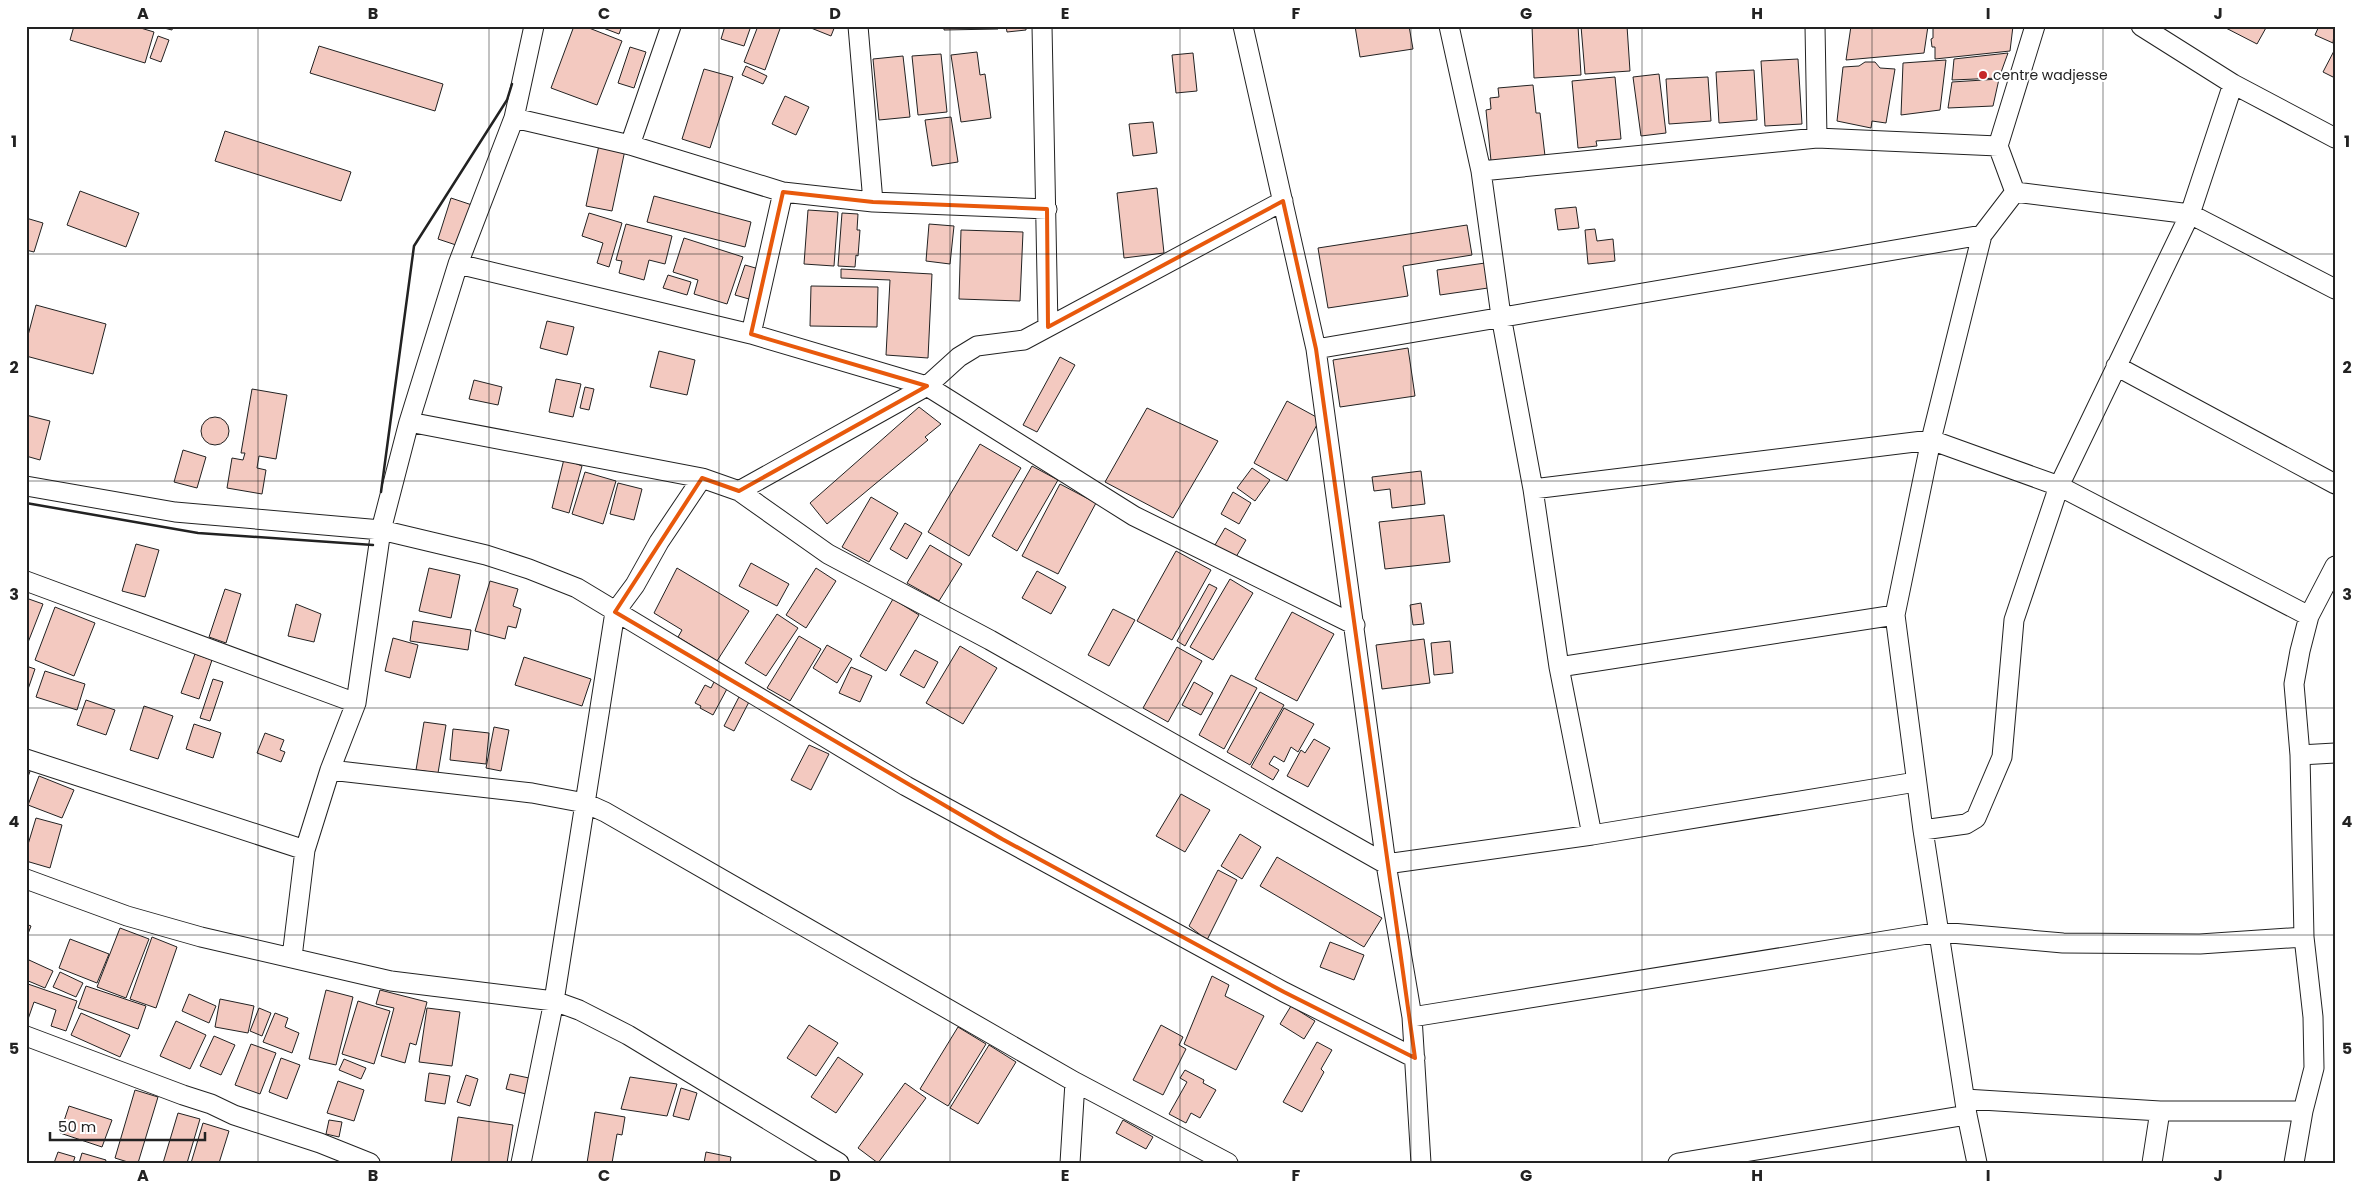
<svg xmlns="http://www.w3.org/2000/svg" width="2361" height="1189" font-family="Poppins,sans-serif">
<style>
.building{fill:#f3c9c0;stroke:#222}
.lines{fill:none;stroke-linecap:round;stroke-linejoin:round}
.street-casing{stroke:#222;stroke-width:21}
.street{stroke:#fff;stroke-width:19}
.wall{stroke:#222;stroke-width:2.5}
.marked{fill:none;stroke:#e8590c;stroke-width:4;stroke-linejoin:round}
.grid{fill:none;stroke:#222;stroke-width:1;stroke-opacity:0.55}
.poi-dot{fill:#c62828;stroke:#fff;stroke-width:2}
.labels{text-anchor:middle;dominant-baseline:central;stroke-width:4;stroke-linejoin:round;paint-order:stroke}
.poi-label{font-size:14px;fill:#222;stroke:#fff;text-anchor:start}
.neatline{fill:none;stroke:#222;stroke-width:2}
.grid-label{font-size:16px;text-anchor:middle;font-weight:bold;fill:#222}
</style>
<rect width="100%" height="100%" fill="#fff"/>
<path class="building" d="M74,26H134L154,32L145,63L70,40Z
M156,26H173L172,30Z
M574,26H584L622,41L597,105L551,88Z
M598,26H622L619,34Z
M725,26H751L744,46L721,39Z
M758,26H781L765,70L744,62Z
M806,26H835L831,36Z
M944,26H998V29L944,30Z
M1006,26H1026V30L1007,32Z
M1355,26H1409L1413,49L1360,57Z
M1532,26H1578L1581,75L1534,78Z
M1581,26H1627L1630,71L1585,74Z
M1851,26H1928L1924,53L1846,60Z
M2013,26L2010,51L1935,59V47H1932L1931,39L1933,38V26Z
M2222,26H2267L2257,44Z
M2319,26H2335L2333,43L2315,35Z
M158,36L169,40L161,62L150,58Z
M319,46L443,84L435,111L310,73Z
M630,47L646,52L634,88L618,83Z
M2335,49V78L2323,72Z
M977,52L980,75L985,74L991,118L961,122L951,55Z
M1193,53L1197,91L1176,93L1172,55Z
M2008,53L1999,78L1952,80L1954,59Z
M941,54L947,112L918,115L912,56Z
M903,56L910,117L879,120L873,59Z
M1798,59L1802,124L1765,126L1761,61Z
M1946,60L1940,110L1901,115L1903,63Z
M1865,62H1875L1880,68L1895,69L1886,123L1872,121L1871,128L1837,121L1843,67L1859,66Z
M746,66L767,76L763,84L742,75Z
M704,69L733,77L710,148L682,139Z
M1754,70L1757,120L1719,123L1716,72Z
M1659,74L1666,133L1641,136L1633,77Z
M1615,77L1621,139L1596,141L1597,146L1578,148L1572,81Z
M1708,77L1711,121L1669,124L1666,79Z
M1999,79L1993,106L1948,108L1952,82Z
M1533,85L1536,113H1540L1545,156L1491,161L1486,110L1491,109L1490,98L1499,97L1498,88Z
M785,96L809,107L796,135L772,124Z
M951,117L958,162L932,166L925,120Z
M1153,122L1157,153L1133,156L1129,124Z
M225,131L351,172L341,201L215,161Z
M599,145L625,150L612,211L586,206Z
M1157,188L1164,253L1124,258L1117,193Z
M80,191L139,213L126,247L67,225Z
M654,196L751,222L745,247L647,222Z
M451,198L472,205L459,246L438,239Z
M1576,207L1579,228L1558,230L1555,209Z
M808,210L838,212L834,266L804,264Z
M589,213L622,223L609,267L597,263L603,243L582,236Z
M842,213L858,214L857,230H860L858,256L856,255L855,267L838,266Z
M26,218L43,223L34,252L26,250Z
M626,224L672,236L665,264L649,260L644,280L619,273L622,261L616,260Z
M929,224L954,226L950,264L926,261Z
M1467,225L1472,255L1403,266L1408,296L1328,308L1318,248Z
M1595,229L1597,241L1613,239L1615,261L1588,264L1585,230Z
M961,230L1023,232L1020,301L959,299Z
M684,238L743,257L727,304L694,294L698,280L673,272Z
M1485,263L1488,288L1440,295L1437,270Z
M745,265L759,269L749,299L735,295Z
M841,269L932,274L928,358L886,355L890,280L841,278Z
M668,275L691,282L687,295L663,288Z
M811,286L878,287L877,327L810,326Z
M36,305L106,324L93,374L26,356V343Z
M547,321L574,327L567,355L540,348Z
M1408,348L1415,396L1340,407L1333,360Z
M659,351L695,360L687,395L650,387Z
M1060,357L1075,365L1037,432L1023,425Z
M556,379L581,384L573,417L549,412Z
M474,380L502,387L498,405L469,399Z
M585,387L594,389L589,410L580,408Z
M252,389L287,395L276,459L259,456L257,468L266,470L262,494L227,488L232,458L243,460L245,453H241Z
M1287,401L1320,419L1287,481L1254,463Z
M919,407L941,424L925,437L928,440L827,524L810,503Z
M1147,408L1218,441L1173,518L1105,482Z
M26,415L50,421L40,460L26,456Z
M201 431a14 14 0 1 1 28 0a14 14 0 1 1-28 0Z
M980,444L1021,468L969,556L928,532Z
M183,450L206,457L197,488L174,482Z
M564,459L582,466L569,513L552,508Z
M1032,466L1058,480L1017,551L992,536Z
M1252,468L1270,480L1255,501L1237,488Z
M1421,471L1425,504L1392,508L1390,489L1374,491L1372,477Z
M585,472L616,481L603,524L572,514Z
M618,483L642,489L634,520L610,514Z
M1060,484L1096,503L1058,574L1022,556Z
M1233,492L1251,503L1239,524L1221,514Z
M871,497L898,513L869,562L842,547Z
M1444,515L1450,562L1385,569L1379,522Z
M905,523L922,533L907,559L890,549Z
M1225,528L1246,540L1233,562L1212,550Z
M136,544L159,550L145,597L122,591Z
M930,545L962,564L939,601L907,583Z
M1176,551L1211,570L1172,640L1137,621Z
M751,563L789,584L777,606L739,586Z
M429,568L460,575L451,618L419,611Z
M677,568L749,611L717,661L678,637L682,630L654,613Z
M816,568L836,581L806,628L786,615Z
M1037,571L1066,587L1051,614L1022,598Z
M1230,579L1253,593L1213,660L1190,647Z
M490,581L518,589L513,606L521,609L516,628L508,626L505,639L475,631Z
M1209,584L1217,588L1185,646L1177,641Z
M225,589L241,594L226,643L209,637Z
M26,598L43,604L27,645L26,644Z
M893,599L919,615L886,671L860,656Z
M1421,603L1424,624L1413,625L1410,605Z
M296,604L321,614L314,642L288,636Z
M55,607L95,623L74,676L35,660Z
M1113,609L1135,620L1109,666L1088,655Z
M1292,612L1334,634L1297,701L1255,679Z
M777,614L798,628L766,676L745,663Z
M413,621L471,630L468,650L410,641Z
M799,636L821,649L790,701L767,688Z
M393,638L418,645L410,678L385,671Z
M1424,639L1430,683L1382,689L1376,645Z
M1450,641L1453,673L1434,675L1431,643Z
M827,645L852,659L837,683L813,668Z
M960,646L997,668L963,724L926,703Z
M1177,647L1202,661L1168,722L1143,708Z
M915,650L938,662L924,688L900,675Z
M195,654L212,660L199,699L181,693Z
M524,657L591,679L582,706L515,685Z
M26,666L35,669L26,695Z
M851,667L872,676L860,702L839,693Z
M45,671L85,684L77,710L36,697Z
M1231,675L1257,688L1224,749L1199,735Z
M213,679L223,682L210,721L200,718Z
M715,680L728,687L713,715L700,708L701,706L695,703L705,685L711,688Z
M1194,682L1213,693L1201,715L1182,705Z
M1260,692L1284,705L1250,765L1227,752Z
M740,695L750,700L734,731L724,726Z
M86,700L115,710L106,735L77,725Z
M144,706L173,716L158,759L130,750Z
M1284,708L1314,724L1298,752L1291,747L1284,762L1274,756L1269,764L1279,770L1273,780L1251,767Z
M424,722L446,725L438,773L416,770Z
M194,724L221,733L213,758L186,749Z
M494,727L509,730L501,771L486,768Z
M453,729L489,733L486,764L450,760Z
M265,733L284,740L280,750L285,752L281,762L257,753Z
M1314,739L1330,748L1308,787L1287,776L1301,750L1305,753Z
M809,745L829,754L811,790L791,780Z
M26,763L32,766L26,782Z
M39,776L74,790L62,818L28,805Z
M1181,794L1210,810L1185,852L1156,836Z
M36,818L62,825L50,868L26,861V851Z
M1240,834L1261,847L1242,879L1221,866Z
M1277,857L1382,918L1364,947L1260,886Z
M1218,870L1237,880L1207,940L1189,926Z
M26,924L31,926L26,939Z
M120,928L149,939L126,998L97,987Z
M152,937L177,947L156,1008L130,999Z
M70,939L109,954L97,983L59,968Z
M1330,942L1364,955L1354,980L1320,967Z
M29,960L53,971L45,988L26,980V965Z
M60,972L83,983L76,997L53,987Z
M1212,976L1229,985L1225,996L1264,1016L1236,1070L1184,1044Z
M28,984L77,1001L66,1031L51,1026L56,1010L34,1002L26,1025Z
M86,986L146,1006L138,1029L78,1008Z
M326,990L353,997L336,1065L309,1059Z
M380,990L427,1002L416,1045L410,1043L405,1063L381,1056L394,1008L376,1004Z
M189,994L216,1006L209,1023L182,1011Z
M220,999L254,1006L248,1033L215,1027Z
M358,1001L390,1011L374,1064L342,1054Z
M1291,1006L1315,1021L1304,1039L1280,1024Z
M259,1008L271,1013L262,1036L250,1031Z
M427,1008L460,1012L452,1066L419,1062Z
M81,1013L130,1035L120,1057L71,1035Z
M275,1013L288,1018L285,1027L299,1033L292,1053L263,1042Z
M176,1021L206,1035L190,1069L160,1056Z
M809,1025L838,1043L816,1076L787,1058Z
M1161,1025L1183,1037L1179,1045L1186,1049L1163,1095L1133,1080Z
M958,1027L986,1044L948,1106L920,1089Z
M214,1036L235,1045L221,1075L200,1066Z
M1317,1042L1332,1050L1321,1069L1324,1072L1302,1112L1283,1102Z
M251,1044L276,1053L260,1094L235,1085Z
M989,1045L1016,1062L978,1124L950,1108Z
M838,1057L863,1074L836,1113L811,1097Z
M281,1058L300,1065L287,1099L269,1092Z
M344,1059L366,1068L361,1079L339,1070Z
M1185,1070L1204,1080L1203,1083L1216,1090L1200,1118L1191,1113L1186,1123L1169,1114L1187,1082L1180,1078Z
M429,1073L450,1076L445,1104L425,1101Z
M510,1074L529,1078L526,1094L506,1089Z
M466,1075L478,1079L470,1106L457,1102Z
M630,1077L677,1084L667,1116L621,1109Z
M338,1081L364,1090L354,1121L327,1113Z
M905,1083L926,1098L878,1163L858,1148Z
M681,1088L697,1093L689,1120L673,1116Z
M135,1090L158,1097L138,1163H131L115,1158Z
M69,1106L112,1120L102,1147L60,1133Z
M595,1112L625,1117L622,1135L617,1134L612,1163H587Z
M178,1113L200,1119L187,1163H163Z
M458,1117L513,1125L507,1163H451Z
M329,1120L342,1122L339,1137L326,1134Z
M1123,1120L1153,1137L1146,1149L1116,1133Z
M203,1123L229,1131L219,1163H191Z
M58,1152L75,1157L73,1163H54Z
M706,1152L731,1157L730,1163H704Z
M82,1153L106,1160L105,1163H79Z"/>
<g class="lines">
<defs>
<path id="street" d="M858,26L873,202
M1042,26L1048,327
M1243,26L1316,349L1386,864L1412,1017L1421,1163
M1449,26L1481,171L1501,316L1533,489L1559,667L1592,835
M1815,26L1817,138
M2141,26L2233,84L2335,138
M514,118L630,145L783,192L873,202L1047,209
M630,145L671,26
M1481,171L1817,138L1998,146
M2015,192L2190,214L2335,289
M2015,192L1998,146L2035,26
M458,264L751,334L927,386L1134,516L1355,625
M751,334L783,192
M1316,349L1982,235
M2116,366L2335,484
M409,422L702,478L739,491L828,554L990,640L1386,864L1592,835L1916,782
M26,486L175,512L381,530L486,555L529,569L577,588L906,786L1284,992L1415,1058
M1533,489L1931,440L2059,486L2309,616
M739,491L927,386L959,357L977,346L1024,340L1283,201
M26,581L356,703
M1559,667L1895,615
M2300,755L2335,753
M26,759L305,850
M330,770L532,793L585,803L605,812L1075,1082L1228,1163
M1923,830L1966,824L1976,818L2002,757L2014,620L2059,486L2190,214L2233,84
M26,879L127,916L201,937L391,981L554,1001L579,1010L628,1035L839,1163
M292,957L305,850L330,770L356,703L381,530L409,422L458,264L514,118L534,26
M1412,1017L1940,932L2063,943L2200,944L2304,937
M26,1036L183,1095L211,1104L234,1115L320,1143L370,1163
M1965,1099L2160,1111H2303
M521,1163L554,1001L615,612L635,585L659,542L702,478
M1070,1163L1075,1082
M1678,1163L1967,1115
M1977,1163L1967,1115L1923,830L1895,615L1931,440L1982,235L2015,192
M2152,1163L2160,1111
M2294,1163L2303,1111L2314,1068L2313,1017L2304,937L2300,755L2294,684L2300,651L2309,616L2335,566"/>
</defs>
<use href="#street" class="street-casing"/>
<use href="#street" class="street"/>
<path class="wall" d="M381,492L414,246L507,100L512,84
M26,503L198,533L373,545"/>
</g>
<path class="marked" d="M783,192L873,202L1047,209L1048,327L1283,201L1316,349L1415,1058L1284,992L1002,839L615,612L702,478L739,491L927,386L751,334Z"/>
<path class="grid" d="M258,26V1163M489,26V1163M719,26V1163M950,26V1163M1180,26V1163M1411,26V1163M1642,26V1163M1872,26V1163M2103,26V1163M26,254H2335M26,481H2335M26,708H2335M26,935H2335"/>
<circle class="poi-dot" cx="1983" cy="75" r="5"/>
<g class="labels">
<g class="poi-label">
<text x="1993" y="75">centre wadjesse</text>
</g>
</g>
<rect width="2361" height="1189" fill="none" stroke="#ffffff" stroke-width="55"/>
<path d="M50 1132v8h155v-8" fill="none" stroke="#222222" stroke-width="2.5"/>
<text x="58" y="1132" font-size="15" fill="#222222" stroke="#ffffff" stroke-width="4" paint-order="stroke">50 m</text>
<rect x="28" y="28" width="2306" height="1134" class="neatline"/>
<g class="grid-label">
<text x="143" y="19">A</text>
<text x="373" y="19">B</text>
<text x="604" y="19">C</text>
<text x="835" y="19">D</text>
<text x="1065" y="19">E</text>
<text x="1296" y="19">F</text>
<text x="1526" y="19">G</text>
<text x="1757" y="19">H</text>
<text x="1988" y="19">I</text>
<text x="2218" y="19">J</text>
<text x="14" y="147">1</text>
<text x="2347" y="147">1</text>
<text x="14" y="373">2</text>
<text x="2347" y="373">2</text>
<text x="14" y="600">3</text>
<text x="2347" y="600">3</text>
<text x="14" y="827">4</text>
<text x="2347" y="827">4</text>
<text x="14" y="1054">5</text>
<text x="2347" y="1054">5</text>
<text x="143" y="1181">A</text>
<text x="373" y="1181">B</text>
<text x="604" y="1181">C</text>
<text x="835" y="1181">D</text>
<text x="1065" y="1181">E</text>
<text x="1296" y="1181">F</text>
<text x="1526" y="1181">G</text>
<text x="1757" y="1181">H</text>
<text x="1988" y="1181">I</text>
<text x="2218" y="1181">J</text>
</g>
</svg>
